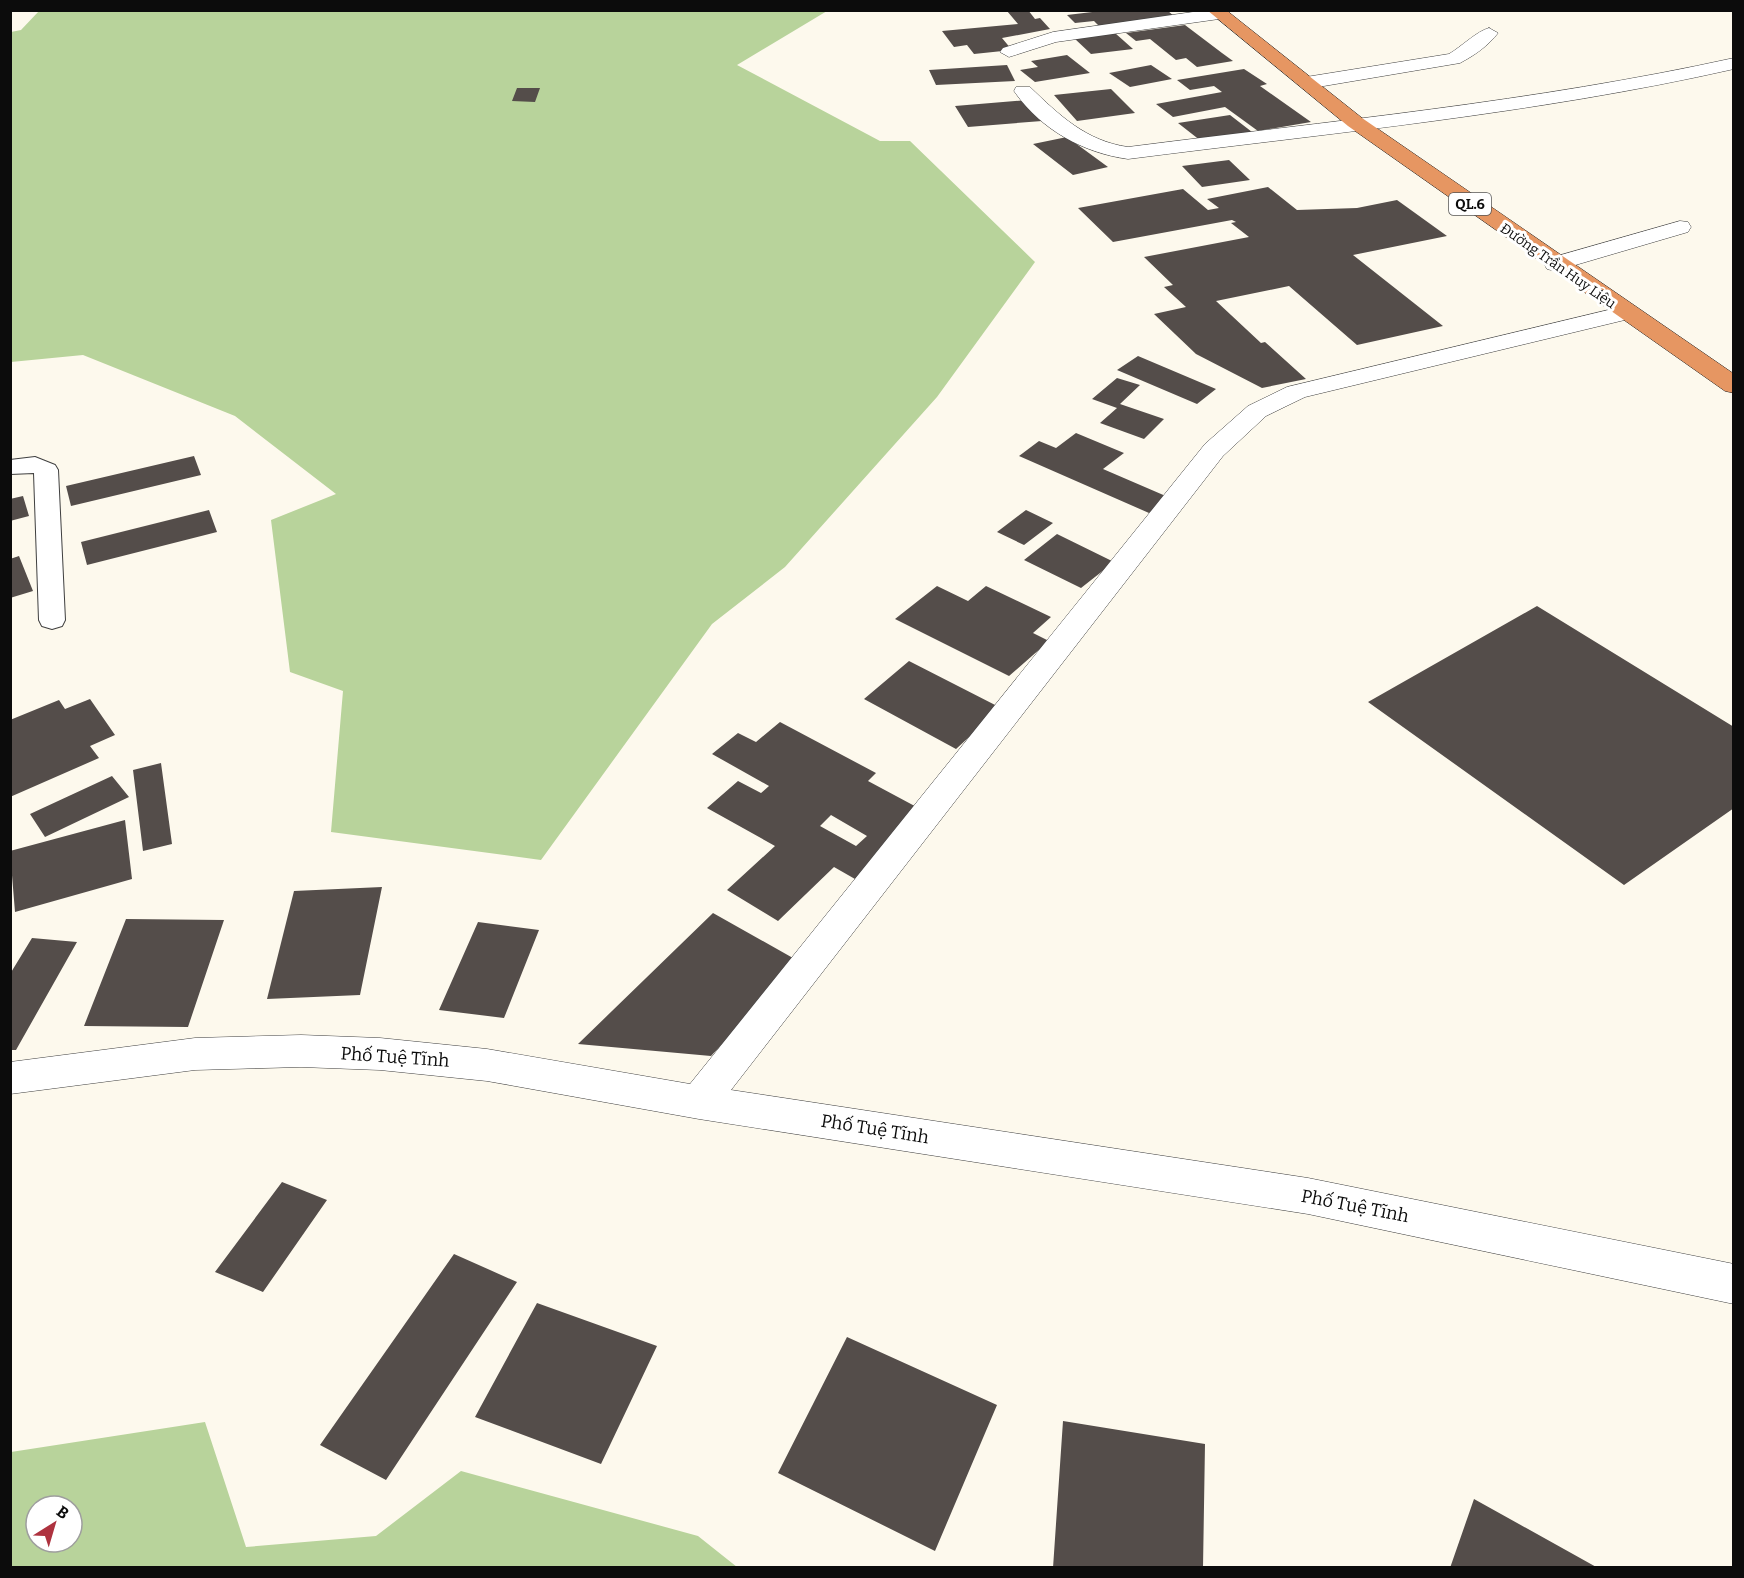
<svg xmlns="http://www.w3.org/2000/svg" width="1744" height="1578" font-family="Bitter,serif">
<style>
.forest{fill:#b8d39b;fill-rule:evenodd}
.building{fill:#544d4a;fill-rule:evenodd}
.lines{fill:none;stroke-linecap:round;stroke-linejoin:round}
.lane-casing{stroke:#3f3f3f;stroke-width:2}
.street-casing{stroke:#3f3f3f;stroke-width:1}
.highway-casing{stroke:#1d1d1d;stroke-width:1}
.lane{fill:#fff;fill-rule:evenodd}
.street{fill:#fff;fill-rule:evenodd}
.highway{fill:#e69662;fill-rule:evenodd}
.labels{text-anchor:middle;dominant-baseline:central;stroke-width:6;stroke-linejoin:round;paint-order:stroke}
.shield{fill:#fff;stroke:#555;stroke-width:1.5}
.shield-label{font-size:14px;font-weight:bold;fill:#0c0c0c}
.far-street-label{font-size:14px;fill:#0c0c0c;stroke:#fff}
.near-street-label{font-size:18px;fill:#0c0c0c;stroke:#fff}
</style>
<rect width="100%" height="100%" fill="#fdf9ed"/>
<path class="forest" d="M39,11H827L737,65L880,141H910L1035,262L937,397L785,567L712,624L541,860L331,832L343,691L290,672L271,520L336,494L235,416L83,355L11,362V32L21,30Z
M205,1422L246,1547L376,1536L461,1471L698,1536L737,1567H11V1452ZM36,1506H72V1542H36Z"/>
<path class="building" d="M1028,10L1035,19L1040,18L1050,29L1002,38L1012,50L974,54L967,45L954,47L942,31L1018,24L1007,11Z
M1109,10H1167L1177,19L1101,28L1094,21L1075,23L1067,15Z
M1185,25L1222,53L1233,61L1197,67L1186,58L1176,60L1150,39L1136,41L1126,33Z
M1115,33L1133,49L1091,54L1074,38Z
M1067,55L1090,73L1035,82L1020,70L1038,67L1031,61Z
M1007,65L1015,81L936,85L929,70Z
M1151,65L1172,79L1130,87L1109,73Z
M1244,69L1267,84L1260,86L1311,122L1258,131L1225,107L1173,117L1156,104L1222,92L1214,86L1190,90L1177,80Z
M517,88H540L535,102L512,101Z
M1111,89L1135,113L1077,121L1054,95Z
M1028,100L1042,121L968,127L955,106Z
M1230,115L1252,132L1201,141L1178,123Z
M1067,137L1108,167L1073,175L1033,144Z
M1229,160L1250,180L1202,187L1182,166Z
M1268,187L1297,210L1357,208L1397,200L1447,236L1353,255L1443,326L1357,345L1289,286L1216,301L1261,343L1265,342L1306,379L1262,388L1196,354L1154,314L1186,307L1164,287L1173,285L1144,257L1249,237L1231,223L1236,222L1232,220L1113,242L1078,208L1183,189L1208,210L1219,208L1207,199Z
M1138,356L1216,389L1197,404L1117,370Z
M1117,378L1140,385L1120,404L1164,419L1144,439L1100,423L1117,408L1092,399Z
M1076,433L1124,453L1103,469L1168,497L1149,513L1019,456L1039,441L1056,448Z
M194,456L201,475L71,506L66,486Z
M23,496L29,516L10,521V499Z
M209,510L217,532L87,565L81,542Z
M1026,510L1053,523L1024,545L997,532Z
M1057,534L1114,562L1081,588L1024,560Z
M19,556L33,591L10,598V559Z
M937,586L968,601L986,586L1051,617L1033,633L1049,641L1009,676L895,619Z
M1537,606L1734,727V808L1624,885L1368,702Z
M909,661L1001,708L956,749L864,699Z
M90,699L115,735L90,746L99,758L10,797V720L59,700L65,709Z
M780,722L876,773L868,781L924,811L855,879L834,867L778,921L727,890L775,846L707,808L738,781L761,793L769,786L712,754L738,733L756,742ZM831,815L867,836L856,846L820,826Z
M161,763L172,844L143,851L133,770Z
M112,776L129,797L45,837L30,814Z
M125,820L132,879L15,912L10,851Z
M382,887L360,995L267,999L294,891Z
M713,913L800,962L711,1056L578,1044Z
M126,919L224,920L188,1027L84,1026Z
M478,922L539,930L504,1018L439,1010Z
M32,938L77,942L16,1050H10V974Z
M282,1182L327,1200L263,1292L215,1272Z
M454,1254L517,1282L386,1480L320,1445Z
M537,1303L657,1346L601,1464L475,1417Z
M847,1337L997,1405L935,1551L778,1473Z
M1063,1421L1205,1444L1203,1568H1053Z
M1474,1499L1598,1568H1450Z"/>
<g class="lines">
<defs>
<path id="lane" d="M35,457L55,465L58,470L65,620L62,626L52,629L42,626L39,620L34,473L10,474V460Z"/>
<path id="street" d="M1207,10H1225L1228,14L1219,19L1056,42L1009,57L1000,52L1003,48L1053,32Z
M1489,28L1498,33C1488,46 1475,55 1460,63L1306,89L1297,83L1306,77L1449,54C1461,47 1477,31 1489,28Z
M1734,58V69C1535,114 1330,133 1128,159C1083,153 1040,129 1014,91L1016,87H1030C1059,115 1086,141 1128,147C1330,121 1534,102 1734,58Z
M1680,221L1688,222L1691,227L1688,232L1555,271L1547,269L1544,264L1547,259Z
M1625,306L1633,308L1637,313L1633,318L1305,397L1266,416L1223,456L731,1090L1308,1178L1734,1264V1304L1308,1214L699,1119L487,1081L380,1070L301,1067L195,1070L10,1094V1062L195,1038L301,1035L380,1038L487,1049L690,1084L1205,444L1248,406L1287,387Z"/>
<path id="highway" d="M1207,10H1226L1362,118L1734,374V393L1725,391L1348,126Z"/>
</defs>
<use href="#lane" class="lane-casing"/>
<use href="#street" class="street-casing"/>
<use href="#highway" class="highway-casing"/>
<use href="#lane" class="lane"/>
<use href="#street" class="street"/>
<use href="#highway" class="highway"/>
</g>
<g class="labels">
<rect class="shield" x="1449" y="193" width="42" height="22" rx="4.5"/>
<g class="shield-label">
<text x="1470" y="204">QL.6</text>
</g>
<g class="far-street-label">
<text transform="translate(1558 266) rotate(35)">Đường Trần Huy Liệu</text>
</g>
<g class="near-street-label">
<text transform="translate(395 1057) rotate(4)">Phố Tuệ Tĩnh</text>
<text transform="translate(875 1129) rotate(9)">Phố Tuệ Tĩnh</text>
<text transform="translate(1355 1206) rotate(11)">Phố Tuệ Tĩnh</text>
</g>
</g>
<rect width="1744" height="1578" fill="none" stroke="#0c0c0c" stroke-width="24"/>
<g transform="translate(54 1524) rotate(37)"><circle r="28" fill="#ffffff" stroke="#9e9e9e" stroke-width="1.5"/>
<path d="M0-4.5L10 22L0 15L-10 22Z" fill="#ae323f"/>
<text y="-9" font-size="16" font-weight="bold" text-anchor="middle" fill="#0c0c0c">B</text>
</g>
</svg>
